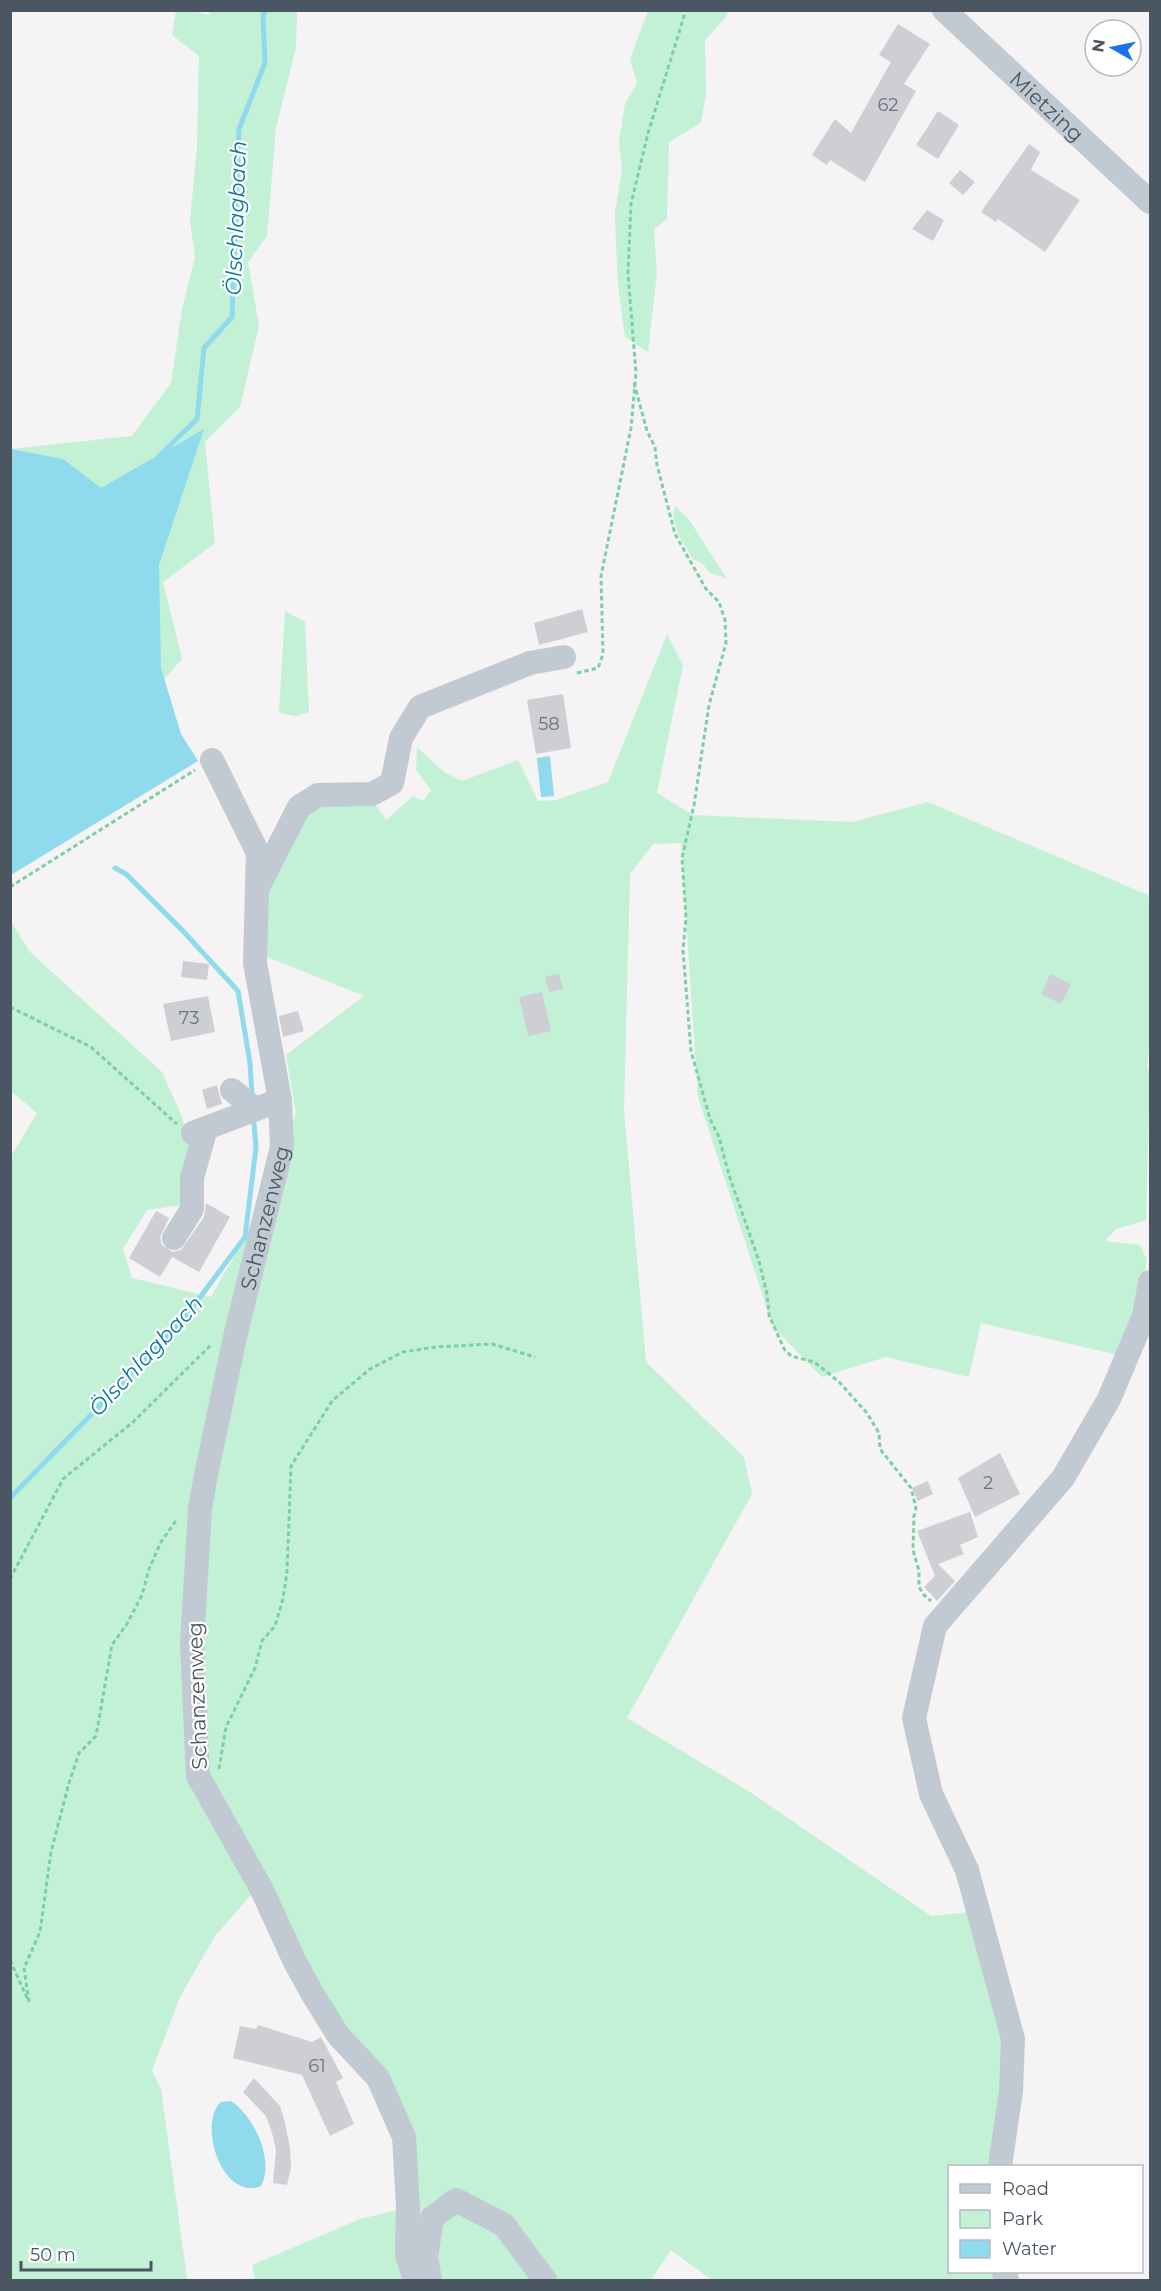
<svg xmlns="http://www.w3.org/2000/svg" width="1161" height="2291" font-family="Montserrat,sans-serif">
<style>
.green{fill:#c3f1d5}
.water{fill:#90daee}
.lines{fill:none;stroke-linecap:round;stroke-linejoin:round}
.stream{stroke:#90daee;stroke-width:5}
.building{fill:#cdcfd5}
.path{stroke:#7ad0a6;stroke-width:3;stroke-dasharray:4.5 3;stroke-linecap:butt}
.minor{stroke:#c1cad2;stroke-width:24}
.labels{text-anchor:middle;dominant-baseline:central;stroke-width:4.5;stroke-linejoin:round;paint-order:stroke}
.number-label{font-size:18px;fill:#6b747e}
.street-label{font-size:21px;fill:#4a5661;stroke:#fff}
.water-label{font-size:22px;font-style:italic;fill:#0c7c9b;stroke:#fff}
</style>
<rect width="100%" height="100%" fill="#f5f3f3"/>
<path class="green" d="M176,11H192L209,15L210,11H297L296,47L276,128L267,236L248,262L259,326L240,407L205,442L215,543L163,582L182,659L159,685L11,568L10,449L132,436L171,383L182,309L195,257L190,220L197,146L199,56L172,35Z
M648,11H728L726,17L705,40L706,93L701,123L669,142L667,219L654,229L657,273L648,352L625,337L618,284L616,246L615,213L622,170L619,141L625,104L637,83L630,59Z
M676,506L690,521L727,579L709,572L702,563L693,559L679,536L674,521L673,512Z
M285,611L305,622L309,712L296,716L279,713Z
M667,634L683,665L657,793L693,815L852,822L928,802L1148,895L1150,904V1044L1147,1067L1150,1072L1146,1220L1116,1229L1105,1241L1140,1245L1147,1260L1136,1312L1118,1355L981,1323L969,1377L886,1357L822,1377L773,1327L698,1097L681,843L653,844L630,874L624,1110L646,1362L744,1457L752,1494L627,1718L753,1794L931,1916L980,1911L1013,2039L1000,2166H950V2272H1003L1007,2280H712L671,2250L651,2280H255L252,2265L360,2219L402,2209L408,2140L340,2033L257,1888L215,1936L180,1997L152,2071L161,2089L187,2279L179,2280H11L10,1158L37,1113L11,1091V922L30,952L162,1072L180,1112L192,1147L182,1205L147,1210L123,1249L132,1278L211,1297L245,1237L296,1113L286,1055L364,996L260,954L266,879L305,816L326,803L375,804L386,820L413,796L423,801L431,790L416,770L417,747L444,772L462,781L518,760L538,801L556,800L608,782Z"/>
<path class="water" d="M204,429L159,565L161,668L181,734L198,761L11,875V449L63,459L101,488Z
M550,756L554,796L541,797L537,758Z
M231,2101C254,2116 275,2161 261,2186C222,2202 197,2123 221,2102Z"/>
<g class="lines">
<path class="stream" d="M159,456L197,419L204,348L232,317L239,129L265,63L263,15L266,10
M115,868L126,874L182,930L238,991L250,1063L252,1095
M10,1498L183,1320L245,1237L256,1147L254,1124"/>
</g>
<path class="building" d="M898,24L930,44L904,84L916,91L865,182L830,160L827,165L812,155L835,119L851,133L891,62L879,55Z
M938,111L959,125L938,159L916,145Z
M1029,144L1040,152L1031,170L1080,200L1045,252L998,219L996,222L981,212Z
M960,170L975,182L963,195L949,183Z
M927,210L944,220L933,241L912,229Z
M582,609L588,632L539,645L534,623Z
M563,694L571,748L536,754L527,700Z
M183,961L209,964L207,980L181,977Z
M559,974L563,989L549,992L545,977Z
M1050,974L1071,984L1061,1004L1041,994Z
M542,992L551,1031L528,1036L519,997Z
M208,996L215,1032L171,1041L163,1004Z
M298,1011L304,1031L283,1037L279,1016Z
M217,1085L222,1104L207,1109L202,1090Z
M206,1203L230,1217L199,1272L172,1257L160,1277L129,1258L156,1211L169,1218L160,1237L162,1245L173,1252L181,1250L204,1217Z
M1000,1453L1020,1494L975,1517L958,1478Z
M928,1481L933,1494L918,1501L912,1488Z
M970,1512L978,1537L960,1545L964,1554L938,1564L955,1581L937,1601L924,1587L935,1576L917,1531Z
M258,2025L312,2042L321,2037L343,2078L336,2082L354,2124L330,2136L302,2075L233,2058L240,2026L256,2029Z
M254,2078L280,2106L285,2123L290,2148L291,2167L287,2185L273,2183L276,2150L272,2133L266,2116L243,2092Z"/>
<g class="lines">
<path class="path" d="M634,383L647,431L655,447L657,465L675,534L706,589L719,602L725,620L726,643L709,705L694,805L682,858L686,918L683,950L691,1051L710,1119L719,1137L729,1175L759,1261L767,1294L769,1315L784,1349L791,1356L814,1362L822,1368L839,1382L867,1413L879,1433L880,1449L911,1488L916,1508L914,1516L913,1550L919,1571V1587L924,1595L931,1601
M577,673L598,668L603,654L601,576L631,428L636,373L628,274L631,204L648,133L686,10
M10,887L195,770
M10,1007L91,1047L177,1124
M10,1579L63,1479L133,1422L212,1344
M10,1607V1613
M219,1769L226,1727L255,1668L262,1641L275,1626L283,1599L287,1572L291,1466L332,1401L370,1369L403,1352L436,1347L492,1344L535,1357
M10,1960L27,1998
M29,2002L24,1968L40,1932L51,1852L69,1783L79,1753L96,1736L112,1645L127,1624L142,1595L149,1569L161,1542L177,1519"/>
<g class="minor">
<path id="s1" d="M944,10L1150,202"/>
<path d="M212,760L258,853L257,884"/>
<path d="M232,1090L255,1109"/>
<path d="M193,1133L280,1100"/>
<path d="M174,1238L192,1209V1178L206,1128"/>
<path d="M1000,2166L1011,2091L1013,2039L967,1870L931,1794L914,1718L935,1626L1063,1478L1109,1399L1144,1316L1150,1282"/>
<path d="M1004,2272L1007,2280"/>
<path id="s2" d="M415,2280L407,2255L408,2207L404,2137L378,2078L338,2035L312,1993L295,1962L262,1890L198,1776L192,1644L200,1508L206,1475L235,1337L282,1147L280,1100L255,963L257,889L299,807L318,795L372,794L392,783L401,738L420,707L530,663L564,657"/>
<path d="M430,2280L426,2258L432,2218L456,2200L504,2225L545,2280"/>
</g>
</g>
<g class="labels">
<g class="number-label">
<text x="888" y="105">62</text>
<text x="549" y="724">58</text>
<text x="189" y="1018">73</text>
<text x="988" y="1483">2</text>
<text x="317" y="2066">61</text>
</g>
<g class="street-label">
<text stroke="none"><textPath href="#s1" startOffset="141">Mietzing</textPath></text>
<text stroke="none"><textPath href="#s2" startOffset="1128">Schanzenweg</textPath></text>
<text transform="translate(197 1696) rotate(-92)">Schanzenweg</text>
</g>
<g class="water-label">
<text transform="translate(236 218) rotate(-88)">Ölschlagbach</text>
<text transform="translate(146 1356) rotate(-47)">Ölschlagbach</text>
</g>
</g>
<rect width="1161" height="2291" fill="none" stroke="#4a5661" stroke-width="24"/>
<rect x="948" y="2165" width="195" height="108" fill="#ffffff" stroke="#b7bbc0" stroke-width="1.5"/>
<rect x="960" y="2184" width="30" height="9" fill="#c1cad2" stroke="#b7bbc0" stroke-width="1.5"/>
<text x="1002" y="2195" font-size="18" fill="#4a5661">Road</text>
<rect x="960" y="2210" width="30" height="18" fill="#c3f1d5" stroke="#b7bbc0" stroke-width="1.5"/>
<text x="1002" y="2225" font-size="18" fill="#4a5661">Park</text>
<rect x="960" y="2240" width="30" height="18" fill="#90daee" stroke="#b7bbc0" stroke-width="1.5"/>
<text x="1002" y="2255" font-size="18" fill="#4a5661">Water</text>
<g transform="translate(1113 48) rotate(279)"><circle r="28" fill="#ffffff" stroke="#b7bbc0" stroke-width="1.5"/>
<path d="M0-4.5L10 22L0 15L-10 22Z" fill="#1a73e8"/>
<text y="-9" font-size="16" font-weight="bold" text-anchor="middle" fill="#4a5661">N</text>
</g>
<path d="M21 2261v9h130v-9" fill="none" stroke="#4a5661" stroke-width="3"/>
<text x="30" y="2261" font-size="18" fill="#4a5661" stroke="#ffffff" stroke-width="4.5" paint-order="stroke">50 m</text>
</svg>
